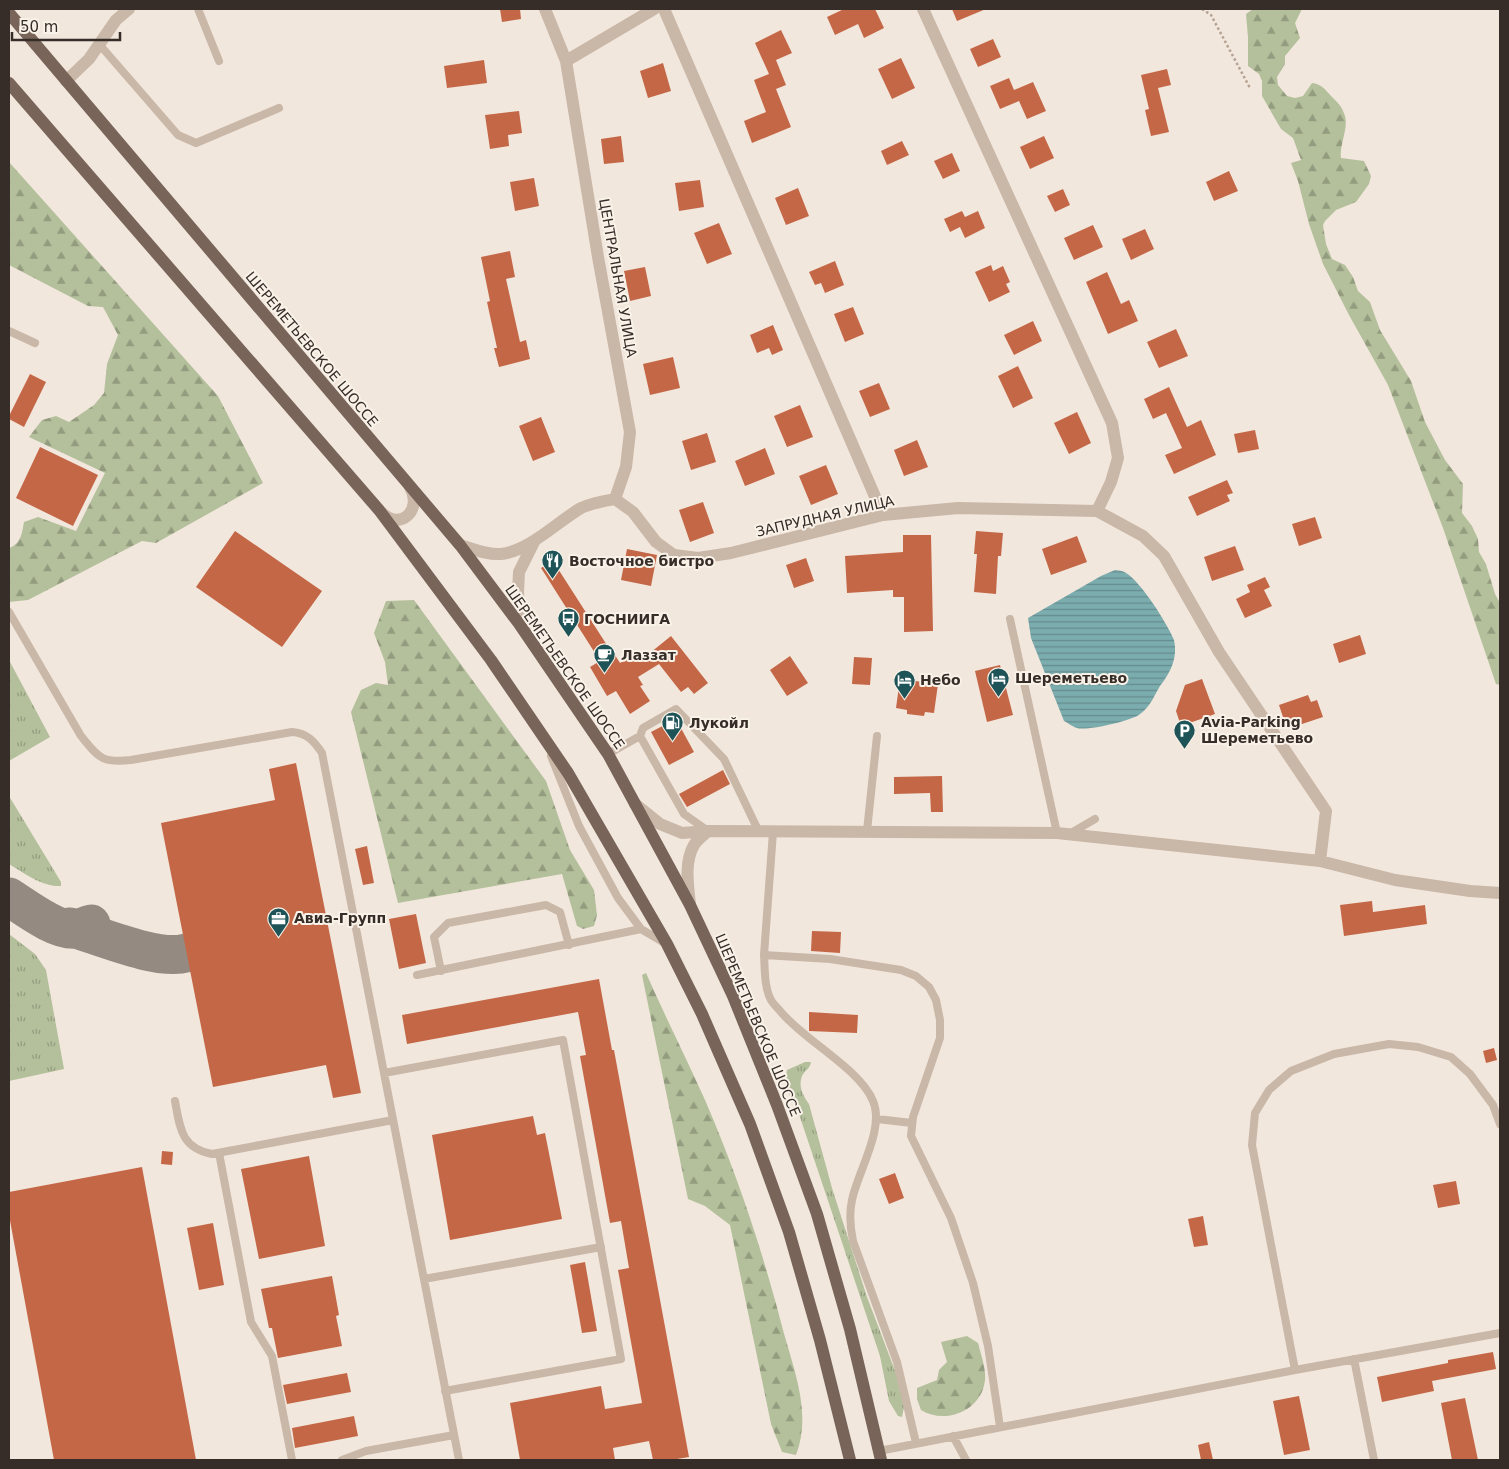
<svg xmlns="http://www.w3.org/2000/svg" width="1509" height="1469" font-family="'DejaVu Sans',sans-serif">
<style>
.grass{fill:url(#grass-tufts)}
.forest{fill:url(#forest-firs)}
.water{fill:url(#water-rules)}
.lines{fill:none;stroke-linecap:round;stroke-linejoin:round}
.taxiway{stroke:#948a82;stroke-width:39}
.building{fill:#c46747}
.path{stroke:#b5a292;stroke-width:2.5;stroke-dasharray:2.5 2.5;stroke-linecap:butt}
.lane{stroke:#c9b7a8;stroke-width:8}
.street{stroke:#c9b7a8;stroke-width:12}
.primary{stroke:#786459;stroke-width:12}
.labels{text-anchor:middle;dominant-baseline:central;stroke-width:4;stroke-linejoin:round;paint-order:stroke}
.street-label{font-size:14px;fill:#362d28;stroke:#f9f2e8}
.poi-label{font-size:14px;font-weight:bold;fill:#362d28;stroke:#f9f2e8;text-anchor:start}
</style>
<defs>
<pattern id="grass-tufts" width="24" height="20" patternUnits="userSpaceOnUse" patternTransform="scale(1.25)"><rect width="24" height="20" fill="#b4c09c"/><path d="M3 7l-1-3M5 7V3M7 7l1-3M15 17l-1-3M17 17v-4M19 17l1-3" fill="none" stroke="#939c7f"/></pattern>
<pattern id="forest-firs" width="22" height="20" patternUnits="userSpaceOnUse" patternTransform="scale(1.25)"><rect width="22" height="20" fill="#b4c09c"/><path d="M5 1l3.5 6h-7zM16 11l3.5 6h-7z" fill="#939c7f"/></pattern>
<pattern id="water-rules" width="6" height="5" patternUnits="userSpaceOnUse" patternTransform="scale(1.25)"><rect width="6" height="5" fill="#7bacae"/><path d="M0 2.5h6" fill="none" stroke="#668c8e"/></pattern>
</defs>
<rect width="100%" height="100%" fill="#f2e7dc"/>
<path class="grass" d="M9,660L50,737L9,761Z
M9,796L61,882V886C42,887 24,873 9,864Z
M9,934L35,954L46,970L64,1069L9,1081Z
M805,1062H811C810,1069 805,1070 802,1076C798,1086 803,1096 809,1104L832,1188L867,1297L902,1389L904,1407L902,1417L898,1416L889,1401L880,1356L805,1132L798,1111L788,1092L785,1081L787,1070Z"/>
<path class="forest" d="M1253,9H1302L1295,23L1300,38L1285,56V64L1277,77L1278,85L1287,96L1295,98L1303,96L1312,83C1321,84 1325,89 1331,96C1335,100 1341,105 1343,111C1351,125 1339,143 1341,158L1364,161L1371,176L1369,184L1356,202L1336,210L1325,221L1323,225L1326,244L1332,259L1345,265L1353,277L1358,291L1370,302L1380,330L1411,381L1425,422L1445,460L1463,484L1462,513L1472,526L1478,539L1479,552L1486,564L1495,594L1500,603V685L1496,684L1443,528L1388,385L1349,315L1323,264L1309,224L1298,181L1291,163L1301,160L1293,138L1281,129L1262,96V81L1259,74L1248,66V37L1246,14Z
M9,162L218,396L263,483L156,543L142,541L28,600L9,602V548C21,544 22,533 24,522L38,517L76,531L105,473L29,437L42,420L56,416L69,422L94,405L104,393L107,364L118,335L103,307L88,306L9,265Z
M414,600L546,781L570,850L594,890L597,915L594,926L583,929L577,926L562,874L398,903L351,712L361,690L376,683L388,685L385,662L374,633L386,601Z
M646,973C665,1016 686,1058 705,1100C737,1174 763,1252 783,1330C794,1370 812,1414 796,1455L782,1452L771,1424L730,1225L705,1206L688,1199L642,975Z
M967,1336L978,1343C981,1355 986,1368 985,1380C982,1411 945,1425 921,1410L917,1399V1388L937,1380L939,1370L947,1362L941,1342Z"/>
<path class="water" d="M1115,570C1119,571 1122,570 1126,573C1141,582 1167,623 1174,640C1178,657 1171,672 1160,686C1154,696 1150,707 1140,714C1132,721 1087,731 1077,728C1073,727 1068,723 1064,721L1031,638L1028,618L1101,576Z"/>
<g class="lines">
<path class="taxiway" d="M9,897C25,907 57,932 76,929C81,928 86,925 91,924
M70,927C100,936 158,961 186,953"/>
</g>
<path class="building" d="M500,9H520L521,19L502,22Z
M844,9H875L884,28L864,38L858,24L835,35L827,17Z
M952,9H986L957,21Z
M781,30L792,53L776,60L786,85L776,89L791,127L752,143L744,121L766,112L754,80L769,74L755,43Z
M993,39L1001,57L978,67L970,49Z
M901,58L915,88L892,99L878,69Z
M484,60L487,83L447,88L444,66Z
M663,63L671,91L648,98L640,71Z
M1167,69L1171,85L1158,88L1169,132L1151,136L1145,110L1149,109L1141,75Z
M1009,78L1014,90L1033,82L1046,111L1027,119L1019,101L1000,109L990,86Z
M519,111L522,133L508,135L509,146L490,149L485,115Z
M621,136L624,162L604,164L601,139Z
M1044,136L1054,158L1030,169L1020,147Z
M902,141L909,155L887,165L881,151Z
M952,153L960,171L943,179L934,161Z
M1229,171L1238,191L1214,201L1206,182Z
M534,178L539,206L515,211L510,182Z
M700,180L704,207L679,211L675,183Z
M798,188L809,216L786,225L775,198Z
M1063,189L1070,205L1055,212L1047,196Z
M962,211L965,217L978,211L985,228L965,238L960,227L950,232L944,219Z
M719,223L732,254L707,264L694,233Z
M1093,225L1103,247L1074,260L1064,238Z
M1145,229L1154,249L1131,260L1122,239Z
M510,251L515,277L506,279L520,342L526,340L530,359L499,367L494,348H497L487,302L490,301L481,257Z
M835,261L844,285L825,293L821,283L815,285L809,272Z
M991,265L993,271L1003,266L1010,282L1006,284L1010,292L989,302L975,272Z
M645,267L651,296L630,301L624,271Z
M1107,272L1121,304L1129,300L1138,321L1108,334L1086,282Z
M853,307L864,334L845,342L834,314Z
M1033,321L1042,341L1014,355L1004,335Z
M773,325L783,350L772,355L769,348L757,353L750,335Z
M1176,329L1188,356L1159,368L1147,342Z
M673,357L680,388L650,395L643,364Z
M1018,366L1033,398L1013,408L998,376Z
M30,374L46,382L24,427L9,419V416Z
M879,383L890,409L870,417L859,391Z
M1169,387L1187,427L1201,420L1216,455L1174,474L1165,455L1182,448L1166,413L1153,419L1144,399Z
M800,405L813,437L787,447L774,416Z
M1077,412L1091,443L1069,454L1054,423Z
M541,417L555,452L533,461L519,426Z
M1255,430L1259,449L1238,453L1234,434Z
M707,433L716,462L691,470L682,441Z
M917,440L928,467L904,476L894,450Z
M40,447L98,475L73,526L16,498Z
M765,448L775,474L745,486L735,461Z
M826,465L838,494L811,505L799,476Z
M1227,480L1233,493L1227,495L1230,501L1197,516L1188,497Z
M703,502L714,533L690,542L679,510Z
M1315,517L1322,538L1299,546L1292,524Z
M235,531L322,591L282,647L196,587Z
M976,531L1003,533L1001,556H998L996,594L974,592L977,554H974Z
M903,535H931L933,631L904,632V597H893V590L847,593L845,556L903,552Z
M1077,536L1087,562L1051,575L1042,549Z
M1235,546L1244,570L1212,581L1204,557Z
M627,549L657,555L651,586L621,580Z
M806,558L814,581L794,588L786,565Z
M553,561L612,653L613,652L620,663L635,654L640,661L671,636L708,683L694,694L688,687L681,692L659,664L638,677L643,685L640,686L650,701L630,714L616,691L607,696L590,667L600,661L541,568Z
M1265,577L1270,587L1264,590L1272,606L1245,618L1236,599L1250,592L1247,585Z
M1360,635L1366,654L1339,663L1333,644Z
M790,656L808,683L787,696L770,670Z
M854,657L872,658L870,685L852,684Z
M1000,665L1013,715L987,722L975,671Z
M900,679L938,684L934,713L925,712L924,716L907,714V710L896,708Z
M1202,679L1215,714L1181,726L1176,711L1185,685Z
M1308,695L1311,702L1317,700L1323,717L1287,729L1279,705Z
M676,719L694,752L669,765L651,732Z
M296,763L361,1093L333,1098L326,1065L213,1087L161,823L275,800L269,769Z
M723,770L730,784L687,807L679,794Z
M942,776L943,812H931L930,793L894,794V777Z
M367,846L374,883L363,885L355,849Z
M1372,901L1373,912L1425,905L1427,924L1344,936L1340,905Z
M416,914L426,963L399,969L389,919Z
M812,931L841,932L840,953L811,951Z
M599,979L612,1050H614L689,1457L671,1460H653L649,1441L613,1448L615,1460H520L510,1403L601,1386L605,1409L642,1403L618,1270L629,1268L621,1221L610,1223L580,1056L586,1055L578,1012L407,1044L402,1015Z
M809,1012L858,1015L857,1033L809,1031Z
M1494,1048L1497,1060L1486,1063L1483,1051Z
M533,1116L537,1135L545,1133L562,1219L450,1240L432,1135Z
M162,1151L173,1152L172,1165L161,1164Z
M309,1156L325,1246L259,1259L241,1169Z
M142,1167L196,1460H54L9,1215V1192Z
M895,1173L904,1198L889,1204L879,1179Z
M1456,1181L1460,1204L1438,1208L1433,1185Z
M1203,1216L1208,1245L1194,1247L1188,1219Z
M213,1223L224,1285L199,1290L187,1228Z
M585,1262L597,1331L582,1333L570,1265Z
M332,1276L339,1315L336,1316L342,1346L278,1358L272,1328H269L261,1289Z
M1493,1352L1496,1369L1432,1381L1434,1391L1382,1402L1377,1377L1448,1363V1360Z
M347,1373L351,1392L287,1404L283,1385Z
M1299,1396L1310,1450L1284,1455L1273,1401Z
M1465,1398L1478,1460H1452L1441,1403Z
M354,1416L358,1436L295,1448L292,1428Z
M1209,1442L1213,1460H1201L1198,1445Z"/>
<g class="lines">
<path class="path" d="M1202,9L1211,15L1250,88"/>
<path class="lane" d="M198,9L219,61
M99,44L178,135L196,143L279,108
M9,331L35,343
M9,612L81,736C99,758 101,763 131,760L292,732C307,733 314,741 322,753L459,1460
M1010,619L1057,833
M640,736L643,728L676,709L724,759L759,832
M608,754L640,736L684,814L708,831
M551,756L579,826L618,898L641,929L663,942
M867,831L877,736
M773,832L764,955L830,959L901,970L916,976L929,987L936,1000L940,1020V1038L913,1117L911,1136L951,1218L973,1283L988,1346L1000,1427
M1071,833L1095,819
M764,955C765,969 764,987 771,1000C773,1004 778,1008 781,1012C805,1041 860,1069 873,1101C885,1129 858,1171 852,1200C849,1214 850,1227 853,1241L897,1362L916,1443
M441,971L434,937L448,923L546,905L560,912L569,945
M417,975L641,929
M384,1073L563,1040L621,1359L445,1391
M175,1101C180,1128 181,1148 212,1154L393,1120
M877,1119L912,1123
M219,1153L251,1322L272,1356L292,1460
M424,1279L601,1247
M1354,1359L1374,1460
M1295,1370L1252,1145L1255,1113L1269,1090L1291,1071L1334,1054L1389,1044L1418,1047L1451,1057L1470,1074L1493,1105L1500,1124
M953,1436L966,1460
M879,1451L1295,1370L1500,1333
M342,1460L366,1451L454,1435"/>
<path class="street" d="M545,9L566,61L598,257L630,432L626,467L615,499
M664,9L883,515
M923,9L1112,423L1118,458L1111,482L1097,511
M566,61L654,9
M66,81L89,59L116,20L129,9
M615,499L633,512L656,542L674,555L698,558L731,553L883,515L958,508L1097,511L1143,536L1164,556L1219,652L1326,811L1320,861
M381,512C400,532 423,510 410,487
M460,545C473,549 487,555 501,554C529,551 557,522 581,508C591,503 604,501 615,499
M520,625L518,592L519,572L535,540
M635,804L660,824L682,833L708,831L1057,833L1320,861L1395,880L1470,891L1500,893
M690,904C688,886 684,862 694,845C697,840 704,835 708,831"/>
<path class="primary" d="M9,13L460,545L520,625L608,754L690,905L733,996L777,1105L817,1214L850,1329L881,1460
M9,83L379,510L491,660L568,773L667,944L702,1014L750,1124L789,1232L820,1340L850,1460"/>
</g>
<defs>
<symbol id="restaurant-pin" viewBox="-11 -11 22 30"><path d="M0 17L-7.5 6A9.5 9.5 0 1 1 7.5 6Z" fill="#1e5357" stroke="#f9f2e8"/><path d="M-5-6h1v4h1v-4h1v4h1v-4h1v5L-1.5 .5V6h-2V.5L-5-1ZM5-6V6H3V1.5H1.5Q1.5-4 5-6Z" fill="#fff"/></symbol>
<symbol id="bus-pin" viewBox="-11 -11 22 30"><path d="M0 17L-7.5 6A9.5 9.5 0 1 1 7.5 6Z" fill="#1e5357" stroke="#f9f2e8"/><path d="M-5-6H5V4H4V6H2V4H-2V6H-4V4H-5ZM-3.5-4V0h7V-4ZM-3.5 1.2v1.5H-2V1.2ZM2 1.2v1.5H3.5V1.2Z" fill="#fff"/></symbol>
<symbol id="cafe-pin" viewBox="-11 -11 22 30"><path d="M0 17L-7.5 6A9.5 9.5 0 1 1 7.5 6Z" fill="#1e5357" stroke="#f9f2e8"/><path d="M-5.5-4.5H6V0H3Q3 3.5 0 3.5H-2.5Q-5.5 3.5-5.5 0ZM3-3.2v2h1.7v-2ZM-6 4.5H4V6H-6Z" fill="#fff"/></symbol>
<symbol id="hotel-pin" viewBox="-11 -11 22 30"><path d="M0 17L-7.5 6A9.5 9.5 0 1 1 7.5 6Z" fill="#1e5357" stroke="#f9f2e8"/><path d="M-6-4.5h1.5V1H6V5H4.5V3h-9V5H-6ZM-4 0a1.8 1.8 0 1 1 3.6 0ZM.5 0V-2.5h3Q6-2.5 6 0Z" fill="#fff"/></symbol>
<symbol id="fuel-pin" viewBox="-11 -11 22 30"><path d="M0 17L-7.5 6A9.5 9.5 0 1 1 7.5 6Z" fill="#1e5357" stroke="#f9f2e8"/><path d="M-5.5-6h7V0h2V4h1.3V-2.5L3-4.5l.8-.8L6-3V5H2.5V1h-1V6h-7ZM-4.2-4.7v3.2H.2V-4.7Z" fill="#fff"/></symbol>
<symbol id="parking-pin" viewBox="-11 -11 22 30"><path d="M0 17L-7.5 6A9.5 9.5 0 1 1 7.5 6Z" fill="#1e5357" stroke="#f9f2e8"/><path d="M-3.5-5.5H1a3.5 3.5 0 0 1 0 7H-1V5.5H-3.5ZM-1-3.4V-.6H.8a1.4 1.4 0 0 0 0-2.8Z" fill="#fff"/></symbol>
<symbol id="office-pin" viewBox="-11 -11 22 30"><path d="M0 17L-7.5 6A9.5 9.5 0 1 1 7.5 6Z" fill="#1e5357" stroke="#f9f2e8"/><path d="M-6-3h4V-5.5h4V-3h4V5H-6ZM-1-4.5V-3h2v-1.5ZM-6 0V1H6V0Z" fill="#fff"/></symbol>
</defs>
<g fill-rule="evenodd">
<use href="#restaurant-pin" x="540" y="548" width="25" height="34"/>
<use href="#bus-pin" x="556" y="606" width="25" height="34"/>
<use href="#cafe-pin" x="592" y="642" width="25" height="34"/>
<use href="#hotel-pin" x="986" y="666" width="25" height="34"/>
<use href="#hotel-pin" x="892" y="668" width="25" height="34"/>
<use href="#fuel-pin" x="660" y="710" width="25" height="34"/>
<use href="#parking-pin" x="1172" y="718" width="25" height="34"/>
<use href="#office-pin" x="266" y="906" width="25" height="34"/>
</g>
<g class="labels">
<g class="street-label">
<text transform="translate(618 278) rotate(80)">ЦЕНТРАЛЬНАЯ УЛИЦА</text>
<text transform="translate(312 349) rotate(50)">ШЕРЕМЕТЬЕВСКОЕ ШОССЕ</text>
<text transform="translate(825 516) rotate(-13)">ЗАПРУДНАЯ УЛИЦА</text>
<text transform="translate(565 667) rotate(55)">ШЕРЕМЕТЬЕВСКОЕ ШОССЕ</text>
<text transform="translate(758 1025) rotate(67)">ШЕРЕМЕТЬЕВСКОЕ ШОССЕ</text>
</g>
<g class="poi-label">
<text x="569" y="561">Восточное бистро</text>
<text x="584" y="619">ГОСНИИГА</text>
<text x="621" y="655">Лаззат</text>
<text x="1015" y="678">Шереметьево</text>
<text x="920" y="680">Небо</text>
<text x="1201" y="722">Avia-Parking<tspan x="1201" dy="16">Шереметьево</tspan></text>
<text x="689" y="723">Лукойл</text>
<text x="294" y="918">Авиа-Групп</text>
</g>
</g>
<rect width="1509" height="1469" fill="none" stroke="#362d28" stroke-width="20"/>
<path d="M12 32v8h108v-8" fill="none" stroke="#362d28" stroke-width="2.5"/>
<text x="20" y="32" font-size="15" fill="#362d28" stroke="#f9f2e8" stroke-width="4" paint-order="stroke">50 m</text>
</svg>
